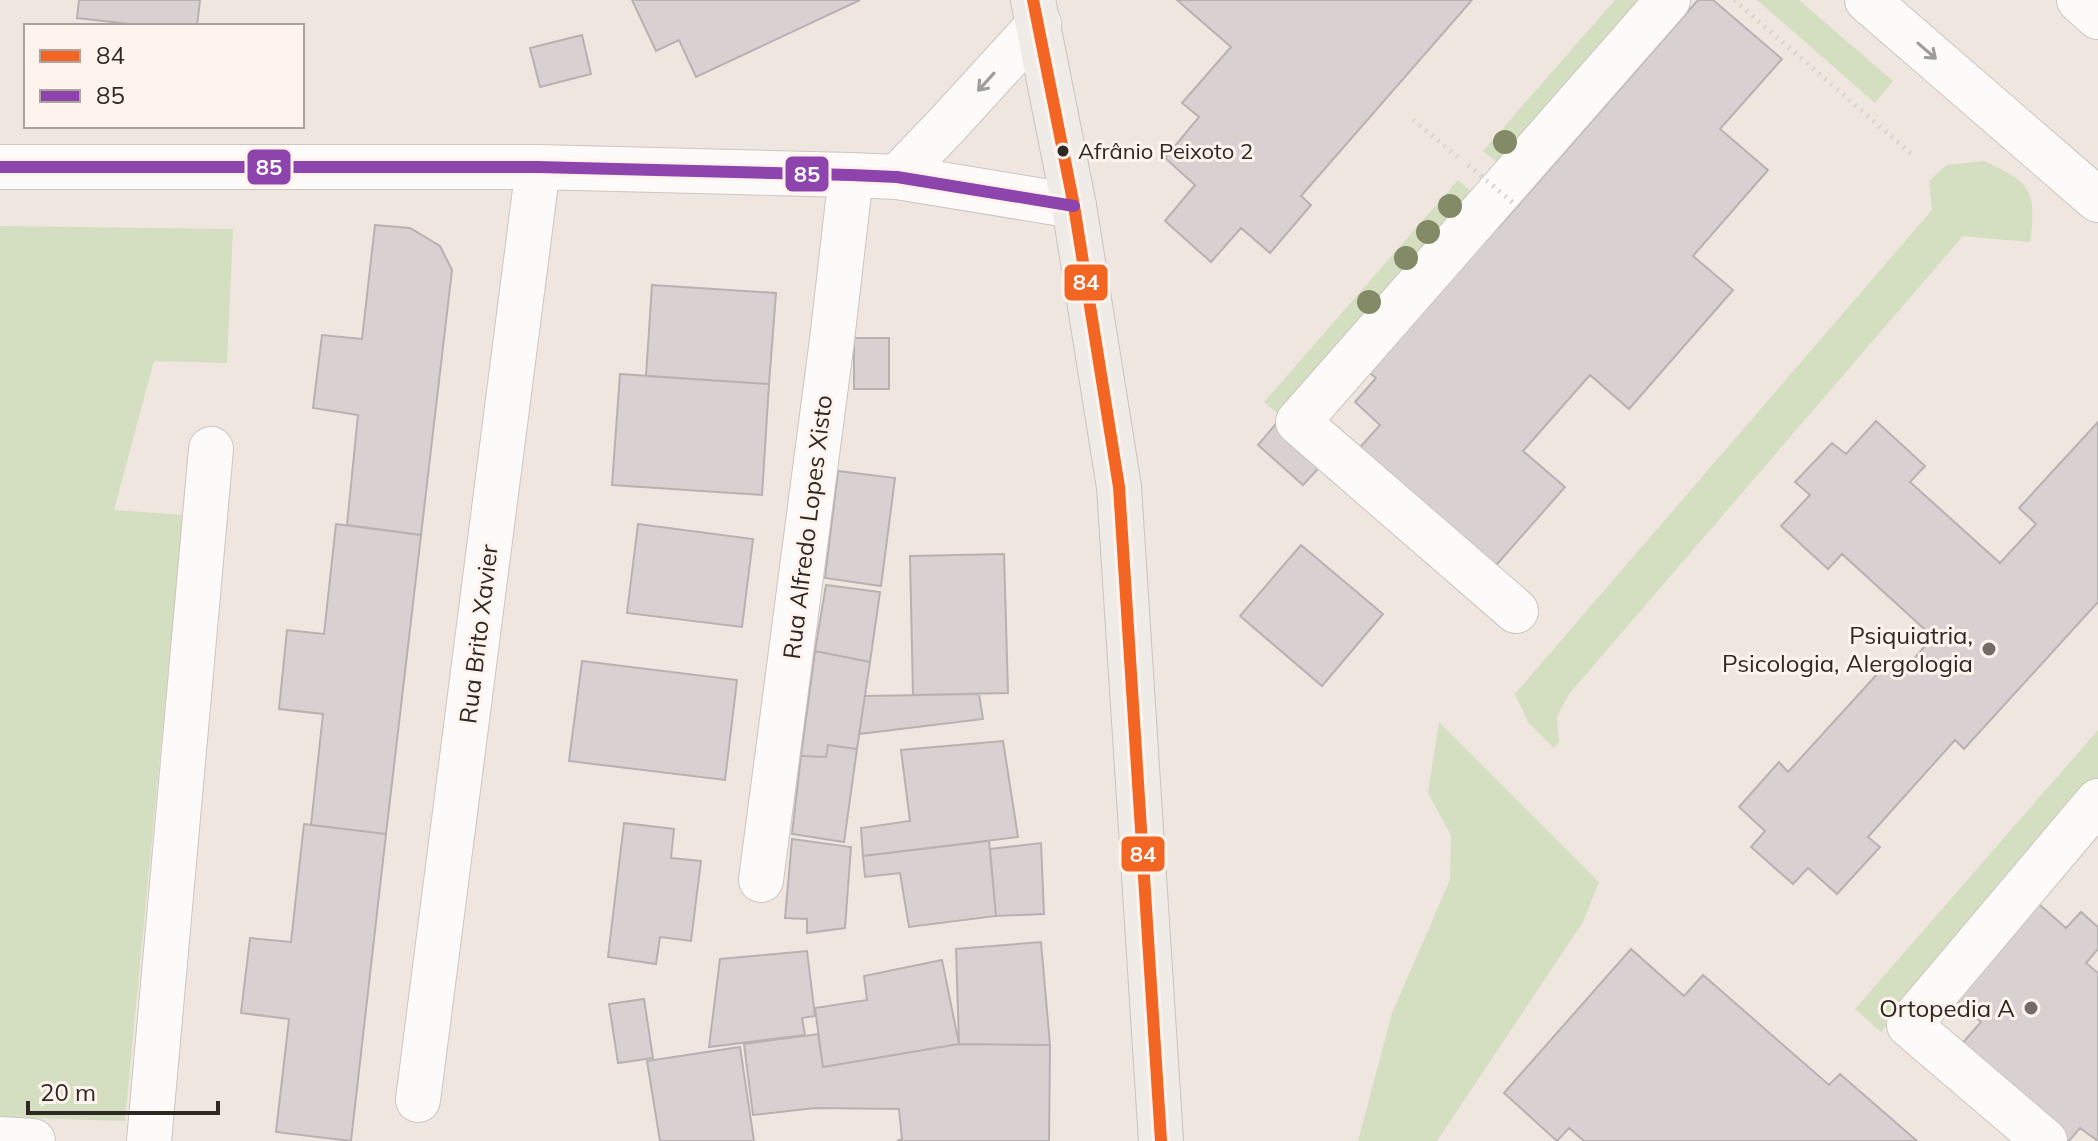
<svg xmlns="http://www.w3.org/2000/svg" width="2098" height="1141" font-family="Mulish,sans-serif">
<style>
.green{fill:#d4dec0}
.building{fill:#d9d1d1;stroke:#b8b1b1;stroke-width:2}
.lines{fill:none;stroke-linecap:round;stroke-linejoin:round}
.minor-casing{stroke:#ccc5c0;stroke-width:46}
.major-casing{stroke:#c8c3c0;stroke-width:46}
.path{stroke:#d6d4d2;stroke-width:5;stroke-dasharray:2 6;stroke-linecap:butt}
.minor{stroke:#fdfbfa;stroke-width:44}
.major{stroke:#efebe6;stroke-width:44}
.path-bridge{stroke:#d6d4d2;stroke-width:5;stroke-dasharray:2 6;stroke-linecap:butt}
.bus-1-casing{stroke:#fef4ed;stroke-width:18}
.bus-2-casing{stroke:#fef4ed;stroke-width:18}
.bus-1{stroke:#f26522;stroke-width:12}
.bus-2{stroke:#8e44ad;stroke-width:12}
.tree{fill:#828b65}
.oneway{stroke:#a09c9a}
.bus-dot{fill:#2f2924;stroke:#fef4ed;stroke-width:3}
.poi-dot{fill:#736b66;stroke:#fef4ed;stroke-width:3}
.labels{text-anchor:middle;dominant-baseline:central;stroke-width:6;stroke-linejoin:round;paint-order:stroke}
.bus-label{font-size:22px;fill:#2f2924;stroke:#fef4ed;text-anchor:start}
.street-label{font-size:24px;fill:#2f2924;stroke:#fef4ed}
.poi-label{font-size:24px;fill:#2f2924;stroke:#fef4ed;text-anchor:end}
.line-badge{stroke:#fef4ed;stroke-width:3}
.badge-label{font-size:22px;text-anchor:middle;font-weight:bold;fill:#fff}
</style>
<rect width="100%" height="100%" fill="#f0e6e0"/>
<path class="green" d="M1615,0H1643L1499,164L1483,151Z
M1757,0H1799L1893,81L1875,103Z
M1984,161C2031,183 2037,189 2030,242L1963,236L1569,694L1557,717L1559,742L1554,748L1528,722L1515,694L1932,210L1929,181L1946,165Z
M1458,180L1474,194L1280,416L1264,402Z
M0,226L233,229L227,363L154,361L114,510L183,515L125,1121L0,1117Z
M1439,722L1599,882L1583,922L1437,1141H1358L1392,1013L1450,880L1451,835L1428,793Z
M2098,730V783L1881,1032L1855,1009Z"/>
<path class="building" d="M79,0H200L197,26H147L77,18Z
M632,0H860L696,77L679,40L656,51Z
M1177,0H1472L1301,196L1311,205L1270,253L1241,228L1211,262L1165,221L1195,185L1165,158L1199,117L1182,103L1231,47Z
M1698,0H1713L1782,59L1720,129L1768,170L1693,256L1733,290L1629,409L1590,375L1523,451L1565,487L1491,571L1355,453L1380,425L1355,402L1376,378L1360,365L1488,219L1498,228Z
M582,35L591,74L540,87L530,48Z
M375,225L410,228L440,246L452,270L421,535L347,525L358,415L313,408L322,335L362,339Z
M652,285L776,293L769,384L646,376Z
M854,338H889V389H854Z
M620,374L769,384L762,495L612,485Z
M1281,418L1328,458L1303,485L1258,445Z
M1876,421L1925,466L1910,482L2000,563L2036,524L2019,508L2098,422V602L1964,749L1955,740L1868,837L1880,847L1837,894L1808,868L1793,884L1751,847L1765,831L1739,807L1779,762L1788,772L1890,660L1903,671L1933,637L1842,554L1828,569L1781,526L1810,495L1795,482L1832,443L1846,454Z
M838,471L895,478L881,586L825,578Z
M336,524L421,535L386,834L311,825L323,714L279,709L287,630L324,634Z
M638,524L753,539L742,627L627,613Z
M1301,545L1383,614L1322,686L1240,616Z
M1004,554L1008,693L913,695L910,556Z
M826,585L880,592L870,662L815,651Z
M815,651L870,662L857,749L828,745L826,757L801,756Z
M582,661L737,680L725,780L569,761Z
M979,694L983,719L859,734L865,696Z
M1003,741L1018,837L863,856L861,828L910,821L901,750Z
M828,745L857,749L844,842L792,834L801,756L826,757Z
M624,823L674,829L671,858L701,861L691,941L660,937L656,964L608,957Z
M304,824L386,834L351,1141L276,1132L289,1019L241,1013L250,938L291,942Z
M792,839L851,847L845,928L807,933V919L785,918Z
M989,841L996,916L909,927L900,873L865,877L863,856Z
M1041,843L1044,914L996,916L990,849Z
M2032,898L2066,928L2081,912L2098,927V949L2086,963L2098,973V1141L2080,1128L2069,1141H2054L1953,1054L1981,1022L1948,993Z
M1041,942L1050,1045L959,1044L956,949Z
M1631,949L1684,996L1703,975L1829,1085L1840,1074L1917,1141H1584L1569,1128L1557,1141L1504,1093Z
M807,951L815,1016L802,1018L805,1035L709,1047L720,959Z
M942,960L959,1044L823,1067L815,1008L867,1000L864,976Z
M644,999L653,1058L618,1063L609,1004Z
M818,1034L823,1067L959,1044L1050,1045L1049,1141H897L902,1139L899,1109L815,1108L753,1115L744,1044Z
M740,1047L754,1141H660L647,1061Z"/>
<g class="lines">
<defs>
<path id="minor" d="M1867,0L2098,200
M2079,0L2098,17
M0,167H538L851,175L897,177L1074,206
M897,177L946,126L1039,24
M1516,611L1298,422L1668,0
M761,880L832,340L851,175
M418,1100L538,167
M0,1139L33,1141
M149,1141L211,449
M2045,1141L1909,1025L2098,801"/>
<path id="major" d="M1033,0L1074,206L1119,487L1161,1141"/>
</defs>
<use href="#minor" class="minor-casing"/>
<use href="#major" class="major-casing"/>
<path class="path" d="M1734,0L1914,156
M1413,120L1458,157"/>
<use href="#minor" class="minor"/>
<use href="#major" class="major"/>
<path class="path-bridge" d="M1468,165L1517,206"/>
<defs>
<path id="bus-1" d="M1033,0L1074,206L1119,487L1161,1141"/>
<path id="bus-2" d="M0,167H538L851,175L897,177L1074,206"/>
</defs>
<use href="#bus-1" class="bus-1-casing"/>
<use href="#bus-2" class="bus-2-casing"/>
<use href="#bus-1" class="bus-1"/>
<use href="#bus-2" class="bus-2"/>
</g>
<g class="tree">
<circle cx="1505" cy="142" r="12"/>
<circle cx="1450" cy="206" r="12"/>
<circle cx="1428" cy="232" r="12"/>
<circle cx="1406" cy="258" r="12"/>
<circle cx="1369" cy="302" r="12"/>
</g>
<defs><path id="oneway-shaft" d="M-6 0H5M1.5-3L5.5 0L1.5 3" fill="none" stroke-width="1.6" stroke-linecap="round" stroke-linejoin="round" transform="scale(2)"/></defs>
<g class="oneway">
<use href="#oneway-shaft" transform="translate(1927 51) rotate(41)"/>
<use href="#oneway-shaft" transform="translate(986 82) rotate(132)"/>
</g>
<circle class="bus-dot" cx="1063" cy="151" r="7"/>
<g class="poi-dot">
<circle cx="1989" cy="649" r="8"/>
<circle cx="2031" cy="1008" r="8"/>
</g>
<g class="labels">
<g class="bus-label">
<text x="1078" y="151">Afrânio Peixoto 2</text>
</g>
<g class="street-label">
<text transform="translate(807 527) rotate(-83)">Rua Alfredo Lopes Xisto</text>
<text transform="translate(478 634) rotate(-83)">Rua Brito Xavier</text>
</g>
<g class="poi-label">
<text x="1973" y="635">Psiquiatria,<tspan x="1973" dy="28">Psicologia, Alergologia</tspan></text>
<text x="2015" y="1008">Ortopedia A</text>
</g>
</g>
<g class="line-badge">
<rect x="246" y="148" width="46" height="38" rx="8" fill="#8e44ad"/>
<rect x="784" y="155" width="46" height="38" rx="8" fill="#8e44ad"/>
<rect x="1063" y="263" width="46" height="39" rx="8" fill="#f26522"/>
<rect x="1120" y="835" width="46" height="38" rx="8" fill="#f26522"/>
</g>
<g class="badge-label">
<text x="269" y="175">85</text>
<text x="807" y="182">85</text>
<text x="1086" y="290">84</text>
<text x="1143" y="862">84</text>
</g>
<rect x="24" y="24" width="280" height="104" fill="#fef4ed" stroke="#aba39d" stroke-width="2"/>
<rect x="40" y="50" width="40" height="12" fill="#f26522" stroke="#aba39d" stroke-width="2"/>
<text x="96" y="64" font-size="24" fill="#2f2924">84</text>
<rect x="40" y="90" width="40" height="12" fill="#8e44ad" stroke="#aba39d" stroke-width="2"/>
<text x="96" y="104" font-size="24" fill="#2f2924">85</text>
<path d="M28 1101v12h190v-12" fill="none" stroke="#2f2924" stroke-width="4"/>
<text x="40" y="1101" font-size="24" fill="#2f2924" stroke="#fef4ed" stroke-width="6" paint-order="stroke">20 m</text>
</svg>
